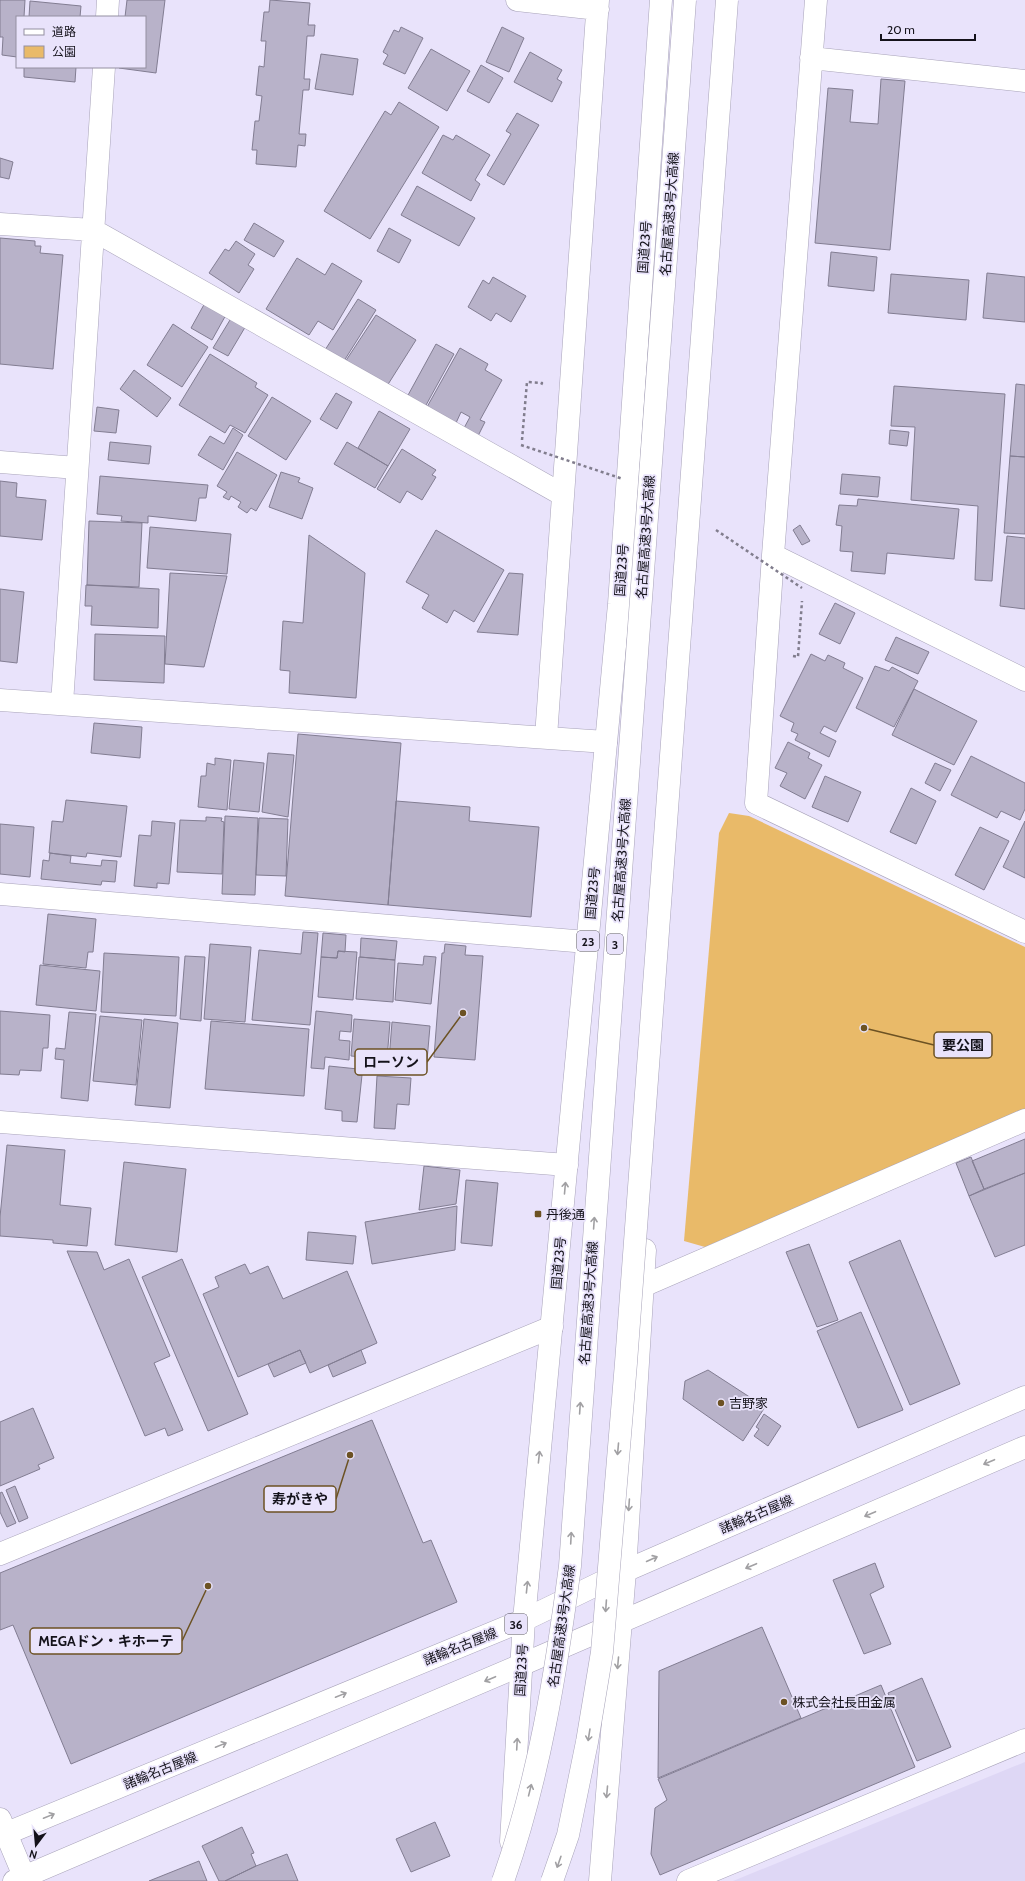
<svg xmlns="http://www.w3.org/2000/svg" width="1025" height="1881" font-family="Cabin,'Noto Sans JP',sans-serif">
<style>
.built{fill:#ded7f5}
.green{fill:#e9ba69}
.building{fill:#b8b2c9;stroke:#827d92}
.lines{fill:none;stroke-linecap:round;stroke-linejoin:round}
.minor-casing{stroke:#a8a3b9;stroke-width:23}
.major-casing{stroke:#a8a3b9;stroke-width:23}
.highway-casing{stroke:#a8a3b9;stroke-width:23}
.path{stroke:#817d8d;stroke-width:2.5;stroke-dasharray:3 3;stroke-linecap:butt}
.minor{stroke:#fff;stroke-width:22}
.major{stroke:#fff;stroke-width:22}
.highway{stroke:#fff;stroke-width:22}
.highway-bridge-casing{stroke:#a8a3b9;stroke-width:23;stroke-linecap:butt}
.path-bridge{stroke:#817d8d;stroke-width:2.5;stroke-dasharray:3 3;stroke-linecap:butt}
.highway-bridge{stroke:#fff;stroke-width:22}
.oneway{stroke:#a1a0a3}
.poi-dot{fill:#6c5223;stroke:#e9e3fb;stroke-width:1.5}
.labels{text-anchor:middle;dominant-baseline:central;stroke-width:3.5;stroke-linejoin:round;paint-order:stroke}
.shield{fill:#e9e3fb;stroke:#54515e;stroke-width:1}
.shield-label{font-size:12px;font-weight:bold;fill:#14121a}
.street-label{font-size:13px;fill:#14121a;stroke:#e9e3fb}
.poi-label{font-size:13px;fill:#14121a;stroke:#e9e3fb;text-anchor:start}
.leader{fill:none;stroke:#6c5223;stroke-width:1.5}
.callout-dot{fill:#6c5223;stroke:#e9e3fb;stroke-width:1.5}
.callout{fill:#e9e3fb;stroke:#6c5223;stroke-width:1.5}
.callout-label{font-size:14px;text-anchor:middle;font-weight:bold;fill:#14121a}
</style>
<rect width="100%" height="100%" fill="#e9e3fb"/>
<path class="built" d="M1025,1762V1881H733Z"/>
<path class="green" d="M729,813L749,816L1025,947V1109L705,1247L684,1241L719,833Z"/>
<path class="building" d="M0,0H25L24,17H17V57L2,55L3,37H0Z
M127,0H165L156,73L119,68V67H145V17H125Z
M270,0L310,3L308,25H315L314,36H307L304,79H310L309,90H303L299,134H306L305,146L298,145L296,167L256,164L257,150H252L255,121H259L262,96L256,95L259,66L264,67L266,41H261L264,12H269Z
M30,1L81,6L80,17H29Z
M401,27L423,38L405,74L383,64L388,55L383,52L394,30L399,32Z
M502,27L524,38L509,72L486,62Z
M431,49L470,71L447,111L408,88Z
M530,52L562,70L557,79L562,82L552,102L514,82Z
M321,54L358,59L353,95L315,89Z
M481,65L503,78L489,103L467,91Z
M24,67H76L75,82L24,77Z
M881,79L905,81L890,250L815,243L828,88L853,90L850,122L878,124Z
M399,102L439,127L370,239L324,211L385,111L391,115Z
M517,113L539,125L504,185L487,175L511,134L506,131Z
M443,135L453,140L456,135L490,155L475,180L480,184L471,201L422,173Z
M0,158L13,162L9,179L0,177Z
M417,186L475,218L459,246L401,215Z
M254,223L284,241L274,257L244,240Z
M389,228L411,240L399,263L377,251Z
M0,238L35,241V246H41L40,253L63,255L53,369L0,364Z
M236,241L255,254L248,265L254,269L239,293L209,273L225,249L229,251Z
M831,252L877,257L874,291L828,286Z
M297,258L325,275L332,263L362,281L333,330L318,321L309,335L266,309Z
M987,273L1025,277V322L983,318Z
M891,274L969,280L966,320L888,313Z
M493,277L526,296L511,322L496,313L491,321L468,307L483,280L489,284Z
M358,299L376,310L344,361L325,350Z
M206,301L227,313L212,340L191,328Z
M233,315L247,324L228,356L213,348Z
M376,315L416,340L387,386L345,362Z
M173,324L208,347L182,387L147,365Z
M436,344L454,354L425,407L407,397Z
M460,348L488,364L485,370L502,380L480,420L485,422L478,436L464,428L470,417L461,412L456,423L427,407Z
M210,354L257,383L255,387L268,395L245,433L230,425L225,433L179,405Z
M134,370L171,398L157,417L120,389Z
M1016,384L1025,385V457L1010,456Z
M894,386L1005,394L992,581L975,580L978,506L911,500L915,427L891,426Z
M336,393L352,402L337,429L320,419Z
M272,397L311,421L286,460L248,436Z
M97,407L119,410L116,433L94,431Z
M379,411L410,429L388,466L358,448Z
M233,428L243,435L223,470L198,455L210,436L224,444Z
M890,430L909,432L907,446L889,444Z
M110,442L151,446L149,464L108,460Z
M347,442L388,466L375,488L334,464Z
M402,449L436,470L432,475L436,477L422,500L407,491L400,503L377,489Z
M237,452L277,475L256,511L251,508L247,513L238,507L241,502L231,496L229,500L223,497L227,492L217,486Z
M1010,456L1025,457V534L1004,533Z
M281,472L300,478L298,482L313,488L302,519L269,507Z
M842,474L880,477L878,497L840,494Z
M100,476L208,485L206,498H199L196,521L148,516V523L121,521L122,516L97,514Z
M0,481L17,483L16,497L46,500L42,540L0,536Z
M858,499L959,509L954,559L887,553L885,574L851,571L853,552L840,551L842,526L836,525L839,505L857,506Z
M89,521L142,523L139,587L87,585Z
M800,525L810,541L802,545L793,530Z
M150,527L231,534L227,574L147,568Z
M436,530L504,570L474,622L454,610L447,623L422,608L429,595L406,582Z
M309,535L365,573L356,698L289,693L290,671L280,670L283,621L303,623Z
M1007,536L1025,538V609L1000,606Z
M170,573L227,576L204,667L165,664Z
M509,573L523,574L518,635L477,632Z
M86,585L159,589L158,628L91,625L92,606H85Z
M0,589L24,592L17,663L0,661Z
M835,603L855,613L840,644L819,634Z
M95,634L165,636L164,683L94,680Z
M896,637L929,652L918,674L885,660Z
M811,654L825,661L828,655L845,663L843,668L863,678L836,732L824,726L820,733L836,741L829,757L795,740L798,734L791,731L794,723L780,716Z
M875,666L889,671L892,667L918,681L894,727L856,708Z
M914,689L977,721L954,765L892,735Z
M94,723L142,727L140,758L91,753Z
M298,734L401,743L388,905L285,896Z
M788,742L810,753L808,758L822,765L805,799L780,786L787,773L775,768Z
M268,753L294,755L288,817L262,812Z
M971,756L1025,783V809L1020,820L1001,811L997,818L951,795Z
M215,758L231,760L227,810L198,807L201,776H206L207,763L215,765Z
M234,760L264,763L259,812L229,809Z
M935,763L951,770L940,791L925,783Z
M825,776L861,792L848,822L812,807Z
M911,788L936,801L916,844L890,832Z
M66,800L127,806L121,857L87,853L86,857L49,853L52,821L63,822Z
M396,801L470,807L469,821L539,827L531,917L388,905Z
M225,816L258,818L255,895L222,894Z
M206,817L222,818L221,821L224,822L222,874L177,872L180,820L206,821Z
M259,818L288,819L286,876L256,875Z
M152,821L175,823L169,884L157,883V888L134,886L139,835L151,836Z
M1025,821V878L1003,867Z
M0,824L34,827L30,877L0,874Z
M980,827L1009,841L984,890L955,875Z
M50,853L71,856L70,863L101,866L102,860L117,861L115,882L102,881L101,885L41,879L43,860L49,861Z
M48,914L96,919L93,952H88L86,968L43,964Z
M303,932L318,933L310,1025L252,1020L259,950L301,954Z
M323,933L346,935L345,952L338,951L337,958L321,957Z
M361,938L397,941L395,960L360,957Z
M210,944L251,947L245,1022L204,1019Z
M445,944L466,946L465,955L483,956L475,1060L434,1057L442,953H444Z
M338,951L357,952L353,1000L318,997L321,957L337,958Z
M104,953L179,957L176,1016L101,1012Z
M185,956L205,957L201,1021L180,1019Z
M424,956L436,957L431,1004L395,1000L398,963L423,965Z
M359,957L395,960L393,1002L356,999Z
M40,965L100,971L96,1011L36,1005Z
M0,1011L50,1015L48,1048H43L41,1071L20,1070L19,1075L0,1074Z
M316,1011L352,1015L351,1032L340,1031L339,1040L350,1041L349,1060L325,1057L324,1069L311,1068Z
M69,1012L96,1014L88,1101L61,1098L64,1060L55,1059L56,1048L65,1049Z
M100,1016L142,1020L136,1085L93,1081Z
M144,1019L178,1023L170,1108L135,1105Z
M354,1019L390,1022L387,1059L351,1056Z
M211,1021L309,1029L304,1096L205,1089Z
M392,1022L430,1026L426,1072L415,1071L416,1062L389,1060Z
M329,1066L358,1069L357,1075H362L357,1122L342,1121V1111L325,1109Z
M377,1076L411,1078L409,1105L397,1104L395,1129L374,1128Z
M1025,1139V1173L984,1189L972,1161Z
M7,1145L65,1150L60,1205L91,1208L87,1246L53,1243V1240L0,1236V1217Z
M971,1157L984,1189L969,1196L956,1163Z
M124,1162L186,1169L177,1252L115,1245Z
M424,1166L460,1170L456,1204L419,1210Z
M1025,1173V1245L995,1257L969,1196Z
M466,1180L498,1183L492,1246L461,1243Z
M457,1206L455,1250L372,1264L365,1222Z
M308,1232L356,1236L353,1264L306,1260Z
M900,1240L960,1384L910,1405L849,1262Z
M809,1244L838,1320L817,1327L786,1252Z
M67,1251L97,1252L104,1270L129,1259L170,1356L154,1363L183,1430L168,1436L165,1428L145,1436Z
M182,1259L248,1414L208,1431L142,1277Z
M245,1264L250,1274L268,1266L283,1299L347,1271L377,1343L310,1373L300,1350L238,1377L203,1294L219,1287L215,1277Z
M861,1312L903,1410L858,1428L817,1331Z
M300,1350L306,1363L274,1377L268,1364Z
M361,1350L366,1363L333,1377L328,1365Z
M708,1370L765,1407L743,1441L683,1399L685,1381Z
M33,1408L54,1458L38,1465L40,1469L0,1486V1422Z
M764,1414L781,1426L768,1446L754,1436L759,1429L756,1427Z
M372,1420L423,1543L431,1540L457,1602L71,1764L13,1625L0,1630V1573Z
M15,1486L28,1518L19,1522L6,1490Z
M2,1492L16,1523L7,1527L0,1512V1493Z
M875,1563L884,1587L870,1594L891,1644L864,1654L833,1580Z
M762,1627L801,1718L658,1778L659,1671Z
M922,1678L951,1747L917,1761L888,1693Z
M881,1685L915,1767L660,1875L651,1854L655,1808L667,1800L658,1779Z
M435,1822L450,1856L411,1872L396,1839Z
M242,1827L254,1853L251,1854L256,1866L225,1881H219L202,1846Z
M287,1854L298,1881H225L256,1866Z
M199,1861L207,1881H149Z"/>
<g class="lines">
<defs>
<path id="minor" d="M517,0L598,9
M816,0L773,555L756,803L1025,932
M107,17L108,0
M811,58L1025,81
M0,224L93,230L563,495
M0,462L77,468
M773,555L1025,680
M0,700L606,742
M62,704L104,67
M546,737L598,0
M0,894L587,942
M0,1122L567,1165
M643,1286L1025,1120
M0,1554L552,1327
M0,1819L26,1881
M688,1881L1025,1740"/>
<path id="major" d="M0,1836L524,1620L625,1571L1025,1397
M14,1881L521,1665L1025,1447"/>
<path id="highway" d="M511,1842L524,1620L619,604L661,0
M600,1881L625,1571L645,1250"/>
</defs>
<use href="#minor" class="minor-casing"/>
<use href="#major" class="major-casing"/>
<use href="#highway" class="highway-casing"/>
<path class="path" d="M522,440L527,382L542,383L541,385
M793,656L798,657L802,601"/>
<use href="#minor" class="minor"/>
<use href="#major" class="major"/>
<use href="#highway" class="highway"/>
<defs>
<path id="highway-bridge" d="M503,1881C539,1779 556,1673 570,1566L685,0
M552,1881L568,1835L587,1742L602,1652L626,1363L727,0"/>
</defs>
<use href="#highway-bridge" class="highway-bridge-casing"/>
<path class="path-bridge" d="M521,445L623,479
M716,530L802,588"/>
<use href="#highway-bridge" class="highway-bridge"/>
</g>
<defs><path id="oneway-shaft" d="M-6 0H5M1.5-3L5.5 0L1.5 3" fill="none" stroke-width="1.6" stroke-linecap="round" stroke-linejoin="round"/></defs>
<g class="oneway">
<use href="#oneway-shaft" transform="translate(565 1188) rotate(-85)"/>
<use href="#oneway-shaft" transform="translate(594 1223) rotate(-86)"/>
<use href="#oneway-shaft" transform="translate(580 1408) rotate(-86)"/>
<use href="#oneway-shaft" transform="translate(618 1449) rotate(95)"/>
<use href="#oneway-shaft" transform="translate(539 1457) rotate(-84)"/>
<use href="#oneway-shaft" transform="translate(989 1462) rotate(157)"/>
<use href="#oneway-shaft" transform="translate(629 1505) rotate(94)"/>
<use href="#oneway-shaft" transform="translate(870 1514) rotate(157)"/>
<use href="#oneway-shaft" transform="translate(571 1538) rotate(-87)"/>
<use href="#oneway-shaft" transform="translate(652 1559) rotate(-24)"/>
<use href="#oneway-shaft" transform="translate(751 1566) rotate(157)"/>
<use href="#oneway-shaft" transform="translate(527 1587) rotate(-84)"/>
<use href="#oneway-shaft" transform="translate(606 1606) rotate(94)"/>
<use href="#oneway-shaft" transform="translate(618 1663) rotate(95)"/>
<use href="#oneway-shaft" transform="translate(490 1679) rotate(157)"/>
<use href="#oneway-shaft" transform="translate(341 1695) rotate(-22)"/>
<use href="#oneway-shaft" transform="translate(589 1735) rotate(99)"/>
<use href="#oneway-shaft" transform="translate(517 1744) rotate(-87)"/>
<use href="#oneway-shaft" transform="translate(221 1745) rotate(-22)"/>
<use href="#oneway-shaft" transform="translate(530 1790) rotate(-76)"/>
<use href="#oneway-shaft" transform="translate(607 1792) rotate(95)"/>
<use href="#oneway-shaft" transform="translate(49 1816) rotate(-22)"/>
<use href="#oneway-shaft" transform="translate(559 1862) rotate(109)"/>
</g>
<g class="poi-dot">
<rect x="534" y="1210" width="8" height="8" rx="2"/>
<circle cx="721" cy="1403" r="4"/>
<circle cx="784" cy="1702" r="4"/>
</g>
<g class="labels">
<g class="shield">
<rect x="577" y="931" width="22" height="20" rx="3"/>
<rect x="607" y="934" width="16" height="20" rx="3"/>
<rect x="505" y="1614" width="22" height="20" rx="3"/>
</g>
<g class="shield-label">
<text x="588" y="941">23</text>
<text x="615" y="944">3</text>
<text x="516" y="1624">36</text>
</g>
<g class="street-label">
<text transform="translate(669 214) rotate(-86)">名古屋高速3号大高線</text>
<text transform="translate(644 247) rotate(-86)">国道23号</text>
<text transform="translate(645 537) rotate(-86)">名古屋高速3号大高線</text>
<text transform="translate(621 570) rotate(-86)">国道23号</text>
<text transform="translate(621 860) rotate(-86)">名古屋高速3号大高線</text>
<text transform="translate(592 893) rotate(-85)">国道23号</text>
<text transform="translate(558 1263) rotate(-85)">国道23号</text>
<text transform="translate(588 1303) rotate(-86)">名古屋高速3号大高線</text>
<text transform="translate(756 1514) rotate(-23)">諸輪名古屋線</text>
<text transform="translate(561 1626) rotate(-82)">名古屋高速3号大高線</text>
<text transform="translate(460 1646) rotate(-22)">諸輪名古屋線</text>
<text transform="translate(521 1670) rotate(-87)">国道23号</text>
<text transform="translate(160 1770) rotate(-22)">諸輪名古屋線</text>
</g>
<g class="poi-label">
<text x="546" y="1214">丹後通</text>
<text x="729" y="1403">吉野家</text>
<text x="792" y="1702">株式会社長田金属</text>
</g>
</g>
<path class="leader" d="M864 1028L934 1045M463 1013L427 1062M350 1455L336 1499M208 1586L182 1641"/>
<g class="callout-dot">
<circle cx="864" cy="1028" r="4"/>
<circle cx="463" cy="1013" r="4"/>
<circle cx="350" cy="1455" r="4"/>
<circle cx="208" cy="1586" r="4"/>
</g>
<g class="callout">
<rect x="934" y="1032" width="58" height="26" rx="4"/>
<rect x="355" y="1049" width="72" height="26" rx="4"/>
<rect x="264" y="1486" width="72" height="26" rx="4"/>
<rect x="30" y="1628" width="152" height="26" rx="4"/>
</g>
<g class="callout-label">
<text x="963" y="1050">要公園</text>
<text x="391" y="1067">ローソン</text>
<text x="300" y="1504">寿がきや</text>
<text x="106" y="1646">MEGAドン・キホーテ</text>
</g>
<rect x="16" y="16" width="130" height="52" fill="#e9e3fb" stroke="#948fa1"/>
<rect x="24" y="29" width="20" height="6" fill="#ffffff" stroke="#948fa1"/>
<text x="52" y="36" font-size="12" fill="#14121a">道路</text>
<rect x="24" y="46" width="20" height="12" fill="#e9ba69" stroke="#948fa1"/>
<text x="52" y="56" font-size="12" fill="#14121a">公園</text>
<g transform="translate(36 1845) rotate(196)" stroke="#e9e3fb" stroke-width="3" paint-order="stroke">
<path d="M0-3L7 15L0 10L-7 15Z" fill="#14121a"/>
<text y="-6" font-size="11" font-weight="bold" text-anchor="middle" fill="#14121a">N</text>
</g>
<path d="M881 34v6h94v-6" fill="none" stroke="#14121a" stroke-width="2"/>
<text x="887" y="34" font-size="12" fill="#14121a" stroke="#e9e3fb" stroke-width="3" paint-order="stroke">20 m</text>
</svg>
